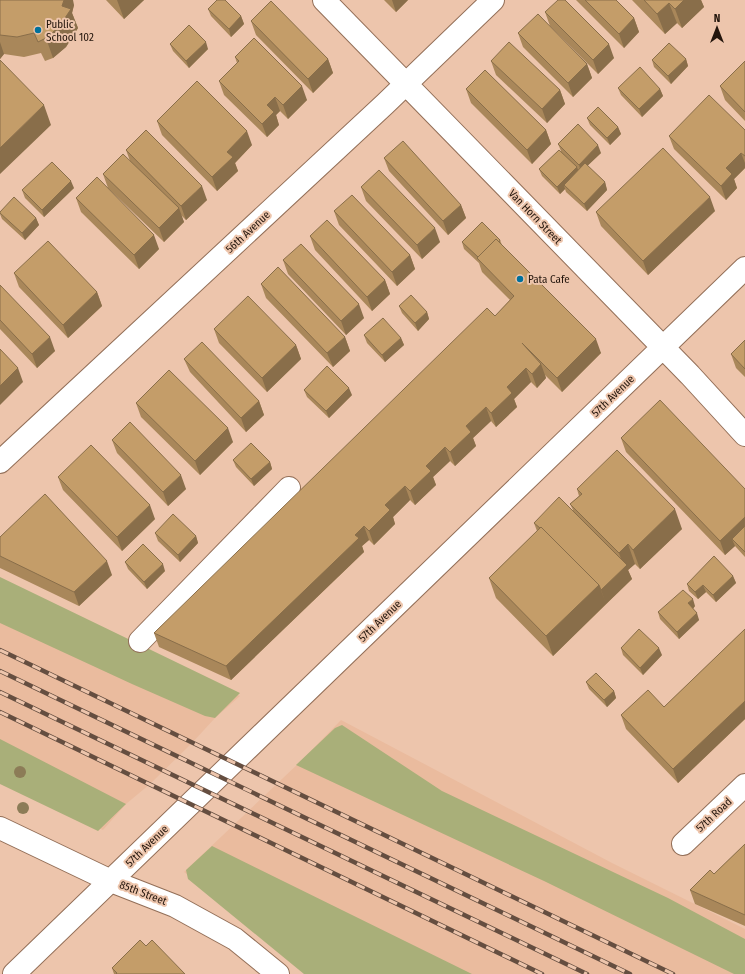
<svg xmlns="http://www.w3.org/2000/svg" width="745" height="974" font-family="'Fira Sans Condensed',sans-serif">
<style>
.built{fill:#eabb9e}
.green{fill:#a9af79}
.lines{fill:none;stroke-linecap:round;stroke-linejoin:round}
.minor-casing{stroke:#936f58;stroke-width:24}
.minor{stroke:#fff;stroke-width:22}
.rail-casing{stroke:#654e40;stroke-width:4.5}
.rail{stroke:#edc5ac;stroke-width:3;stroke-dasharray:9;stroke-linecap:butt}
.tree{fill:#8c7c57}
.wall{fill:#a9875a}
.shaded-wall{fill:#896e4a}
.building{fill:#c49d69;stroke:#896e4a}
.poi-dot{fill:#00719c;stroke:#edc5ac;stroke-width:1.5}
.labels{text-anchor:middle;dominant-baseline:central;stroke-width:4;stroke-linejoin:round;paint-order:stroke}
.poi-label{font-size:11px;fill:#23150c;stroke:#edc5ac;text-anchor:start}
.street-label{font-size:11px;fill:#23150c;stroke:#edc5ac}
</style>
<rect width="100%" height="100%" fill="#edc5ac"/>
<path class="built" d="M0,585L240,696L215,718L192,743L150,784L126,804L103,830L0,781Z
M341,720L612,863L745,929V974H316L263,930L184,872L301,761Z"/>
<path class="green" d="M0,577L240,693L215,718L205,716L132,684L0,623Z
M342,725L442,791L668,898L745,939V974H734L544,881L296,765L335,728Z
M0,739L126,804L98,831L0,784Z
M212,846L472,974H304L188,879L186,870Z"/>
<g class="lines">
<defs>
<path id="minor" d="M324,0L690,375L745,435
M0,462L385,104L493,0
M140,641L289,488
M0,828L111,881L175,906L235,939L278,974
M683,844L745,785
M14,974L745,268"/>
</defs>
<use href="#minor" class="minor-casing"/>
<use href="#minor" class="minor"/>
<defs>
<path id="rail" d="M0,650L673,974
M0,671L630,974
M0,692L587,974
M0,712L542,974"/>
</defs>
<use href="#rail" class="rail-casing"/>
<use href="#rail" class="rail"/>
</g>
<g class="tree">
<circle cx="20" cy="772" r="6"/>
<circle cx="23" cy="808" r="6"/>
</g>
<path class="wall" d="M0,0L74,5L72,13L78,28L66,47L53,58L45,61L41,53L24,57L4,54L0,59Z
M106,0H144L124,19Z
M384,0H408L396,12Z
M576,0H616L634,18L639,32L624,48Z
M632,0H702H701L704,7L682,28L677,23L665,34Z
M208,9L241,16L244,24L231,37L211,16Z
M545,12L614,58L598,74L550,26Z
M251,21L328,59L333,73L313,93L256,35Z
M518,33L587,64L592,78L573,97L523,47Z
M170,44L208,49L189,68L173,51Z
M235,57L307,100L288,119L280,111L276,115L279,125L267,137L224,95L219,81L237,63Z
M686,59L688,66L671,84L654,67L652,60Z
M491,61L560,90L565,104L547,123L496,75Z
M745,61V121L725,100L720,86Z
M618,88L660,89L663,96L642,117L621,95Z
M466,89L546,130L551,144L532,164L471,103Z
M587,118L618,127L621,134L610,145L590,125Z
M157,121L252,145L235,163L238,171L217,191L162,135Z
M745,130V168L734,179L737,188L726,200L674,149L669,136Z
M558,144L601,153L587,166L605,182L607,190L587,211L566,192L565,189L560,194L542,176L539,169L561,151Z
M126,150L207,200L186,220L181,215L184,222L164,242L108,188L103,174L130,161Z
M384,158L461,205L466,218L448,235L389,171Z
M361,187L440,242L422,259L366,201Z
M74,188L44,217L25,198L22,190Z
M76,198L159,249L139,269L81,212Z
M334,211L410,255L415,269L397,286L339,225Z
M715,211L648,275L601,226L596,212Z
M0,212L36,218L39,225L25,240L2,219L0,214Z
M310,236L385,280L390,294L372,311L315,250Z
M500,240L502,245L601,353L562,392L545,375L546,378L537,388L531,382L514,399L517,407L496,427L491,421L473,438L476,446L455,466L450,461L433,477L436,485L415,505L410,500L393,517L395,524L374,545L369,540L362,546L364,552L231,680L159,647L154,633L495,316L510,300L482,272L479,263L464,249L462,242Z
M283,260L364,318L346,335L288,274Z
M14,273L97,292L102,306L68,338L19,287Z
M261,284L345,337L350,351L333,367L266,298Z
M0,285L55,351L37,368L0,329Z
M399,306L427,312L429,319L418,331L402,313Z
M214,329L296,345L301,359L267,392L219,343Z
M364,335L401,338L404,345L385,362L367,343Z
M745,340V377L736,368L731,354Z
M184,359L259,401L264,415L246,432L190,372Z
M304,390L352,395L329,418L307,397Z
M136,403L233,442L200,475L141,417Z
M621,438L745,489V557L735,546L725,555L626,452Z
M112,440L186,489L168,506L117,453Z
M233,460L270,462L272,469L254,486L236,467Z
M58,477L155,519L122,551L63,490Z
M577,489L682,529L640,569L635,564L628,570L632,579L553,656L496,598L489,578L537,531L534,523L573,510L570,504L579,496Z
M155,533L196,536L198,543L180,562L158,541Z
M0,537L112,575L79,606L0,568Z
M125,562L165,571L147,589L128,569Z
M733,576L736,583L716,602L706,592L698,599L689,591L687,584Z
M695,606L693,609L699,620L679,639L660,619L658,612Z
M745,629V719L678,783L626,729L621,715L664,707Z
M621,648L662,655L643,675L623,655Z
M586,682L614,691L616,698L607,707L589,689Z
M745,844V926L695,904L690,890L714,874Z
M146,946L185,974H114L112,968Z"/>
<path class="shaded-wall" d="M64,0H73L74,5L72,13L78,28L66,47L53,58L46,38Z
M117,0H144L124,19Z
M392,0H408L396,12Z
M684,0H702H701L704,7L682,28L675,9Z
M669,3L677,23L665,34L657,14Z
M241,16L244,24L231,37L229,29Z
M634,18L639,32L624,48L619,34Z
M0,42L4,54L0,59Z
M206,42L208,49L189,68L186,61Z
M609,44L614,58L598,74L593,60Z
M328,59L333,73L313,93L308,79Z
M686,59L688,66L671,84L668,76Z
M587,64L592,78L573,97L568,83Z
M302,86L307,100L288,119L283,105Z
M660,89L663,96L642,117L639,109Z
M560,90L565,104L547,123L542,109Z
M275,97L280,111L276,115L279,125L267,137L262,124L267,105Z
M44,105L51,125L0,174V148Z
M618,127L621,134L610,145L607,138Z
M546,130L551,144L532,164L527,150Z
M247,131L252,145L235,163L238,171L217,191L212,177L227,152Z
M598,145L601,153L581,172L579,165Z
M741,153L745,163V168L734,179L737,188L726,200L721,186L726,168Z
M577,167L580,175L564,185L565,189L560,194L557,187Z
M71,181L74,188L44,217L42,210Z
M605,182L607,190L587,211L584,204Z
M202,186L207,200L186,220L181,206Z
M710,197L715,211L648,275L643,261Z
M461,205L466,218L448,235L443,221Z
M179,208L184,222L164,242L159,228Z
M36,218L39,225L25,240L22,233Z
M435,228L440,242L422,259L417,245Z
M154,235L159,249L139,269L134,255Z
M410,255L415,269L397,286L392,272Z
M385,280L390,294L372,311L367,297Z
M97,292L102,306L68,338L63,325Z
M359,304L364,318L346,335L341,321Z
M427,312L429,319L418,331L415,323Z
M50,337L55,351L37,368L32,354Z
M345,337L350,351L333,367L327,353Z
M401,338L404,345L385,362L382,355Z
M596,339L601,353L562,392L557,378Z
M296,345L301,359L267,392L262,378Z
M541,364L546,378L537,388L532,374Z
M18,368L23,382L0,405V386Z
M526,368L531,382L514,399L517,407L496,427L491,413L507,387Z
M349,388L352,395L329,418L326,411Z
M259,401L264,415L246,432L241,418Z
M486,407L491,421L473,438L476,446L455,466L450,452L466,426Z
M228,428L233,442L200,475L195,461Z
M445,447L450,461L433,477L436,485L415,505L410,491L426,466Z
M270,462L272,469L254,486L251,479Z
M181,475L186,489L168,506L163,492Z
M405,486L410,500L393,517L395,524L374,545L369,531L385,505Z
M150,505L155,519L122,551L117,537Z
M675,509L682,529L640,569L633,550Z
M745,517V536L732,539L735,546L725,555L720,541Z
M364,526L369,540L362,546L364,552L231,680L226,666Z
M196,536L198,543L180,562L178,555Z
M628,544L635,564L628,570L632,579L606,604L601,590L624,568L619,553Z
M107,561L112,575L79,606L74,592Z
M163,564L165,571L147,589L144,582Z
M733,576L736,583L716,602L713,595Z
M599,585L606,604L553,656L546,636Z
M703,585L706,592L698,599L695,592Z
M693,599L695,606L691,611L688,603Z
M697,613L699,620L679,639L677,632Z
M659,648L662,655L643,675L640,668Z
M614,691L616,698L607,707L604,700Z
M745,701V719L678,783L673,769Z"/>
<path class="building" d="M0,0H64L62,6L71,9L59,27L46,38L38,42L34,33L17,37L0,35Z
M217,0H225L241,16L229,29L208,9Z
M558,0H565L609,44L593,60L545,12Z
M585,0H616L634,18L619,34Z
M644,0H684L675,9L669,3L657,14Z
M271,1L328,59L308,79L251,21Z
M538,14L587,64L568,83L518,33Z
M189,25L206,42L186,61L170,44Z
M254,38L302,86L283,105L275,97L267,105L274,112L262,124L219,81L239,61L235,57Z
M509,42L560,90L542,109L491,61Z
M669,43L686,59L668,76L652,60Z
M0,60L44,105L0,148Z
M745,61V112L720,86Z
M640,67L660,89L639,109L618,88Z
M485,70L546,130L527,150L466,89Z
M197,81L247,131L227,152L233,157L212,177L157,121Z
M709,95L745,130V156L741,153L726,168L732,174L721,186L669,136Z
M598,107L618,127L607,138L587,118Z
M578,124L598,145L579,165L558,144Z
M146,130L202,186L181,206L126,150Z
M403,141L461,205L443,221L384,158Z
M663,148L710,197L643,261L596,212Z
M559,150L577,167L557,187L539,169Z
M123,154L179,208L159,228L103,174Z
M52,162L71,181L42,210L22,190Z
M585,163L605,182L584,204L564,185Z
M379,170L435,228L417,245L361,187Z
M97,177L154,235L134,255L76,198Z
M352,195L410,255L392,272L334,211Z
M14,197L36,218L22,233L0,213V212Z
M327,220L385,280L367,297L310,236Z
M482,222L500,240L499,242L496,239L478,257L462,242Z
M496,239L596,339L557,378L522,343L541,364L532,374L526,368L507,387L512,393L491,413L486,407L466,426L471,432L450,452L445,447L426,466L431,471L410,491L405,486L385,505L390,510L369,531L364,526L355,535L359,538L226,666L154,633L487,308L495,316L514,296L477,258Z
M48,241L97,292L63,325L14,273Z
M301,244L359,304L341,321L283,260Z
M278,267L345,337L327,353L261,284Z
M0,285L50,337L32,354L0,320Z
M411,295L427,312L415,323L399,306Z
M248,296L296,345L262,378L214,329Z
M383,318L401,338L382,355L364,335Z
M745,340V369L731,354Z
M202,342L259,401L241,418L184,359Z
M0,349L18,368L0,386Z
M327,366L349,388L326,411L304,390Z
M169,370L228,428L195,461L136,403Z
M660,400L745,489V517L720,541L621,438Z
M130,422L181,475L163,492L112,440Z
M251,443L270,462L251,479L233,460Z
M91,445L150,505L117,537L58,477Z
M617,450L675,509L633,550L628,544L619,553L570,504L582,494L577,489Z
M45,494L107,561L74,592L0,556V537Z
M559,497L627,565L601,590L599,585L541,527L540,528L534,523Z
M173,514L196,536L178,555L155,533Z
M745,526V552L732,539Z
M541,527L599,585L546,636L489,578Z
M143,544L163,564L144,582L125,562Z
M714,556L733,576L713,595L703,585L695,592L687,584Z
M683,590L693,599L688,603L697,613L677,632L658,612Z
M639,629L659,648L640,668L621,648Z
M745,629V701L673,769L621,715L648,690L664,707Z
M596,673L614,691L604,700L586,682Z
M745,844V915L690,890L710,870L714,874Z
M140,940L146,946L152,940L185,974H116L117,973L112,968Z"/>
<g class="poi-dot">
<circle cx="38" cy="30" r="4"/>
<circle cx="520" cy="279" r="4"/>
</g>
<g class="labels">
<g class="poi-label">
<text x="46" y="24">Public<tspan x="46" dy="13">School 102</tspan></text>
<text x="528" y="279">Pata Cafe</text>
</g>
<g class="street-label">
<text transform="translate(535 217) rotate(46)">Van Horn Street</text>
<text transform="translate(248 232) rotate(-43)">56th Avenue</text>
<text transform="translate(613 396) rotate(-44)">57th Avenue</text>
<text transform="translate(380 621) rotate(-44)">57th Avenue</text>
<text transform="translate(714 815) rotate(-43)">57th Road</text>
<text transform="translate(147 846) rotate(-44)">57th Avenue</text>
<text transform="translate(143 893) rotate(21)">85th Street</text>
</g>
</g>
<g transform="translate(717 28)" stroke="#edc5ac" stroke-width="3" paint-order="stroke">
<path d="M0-3L7 15L0 10L-7 15Z" fill="#23150c"/>
<text y="-6" font-size="11" font-weight="bold" text-anchor="middle" fill="#23150c">N</text>
</g>
</svg>
